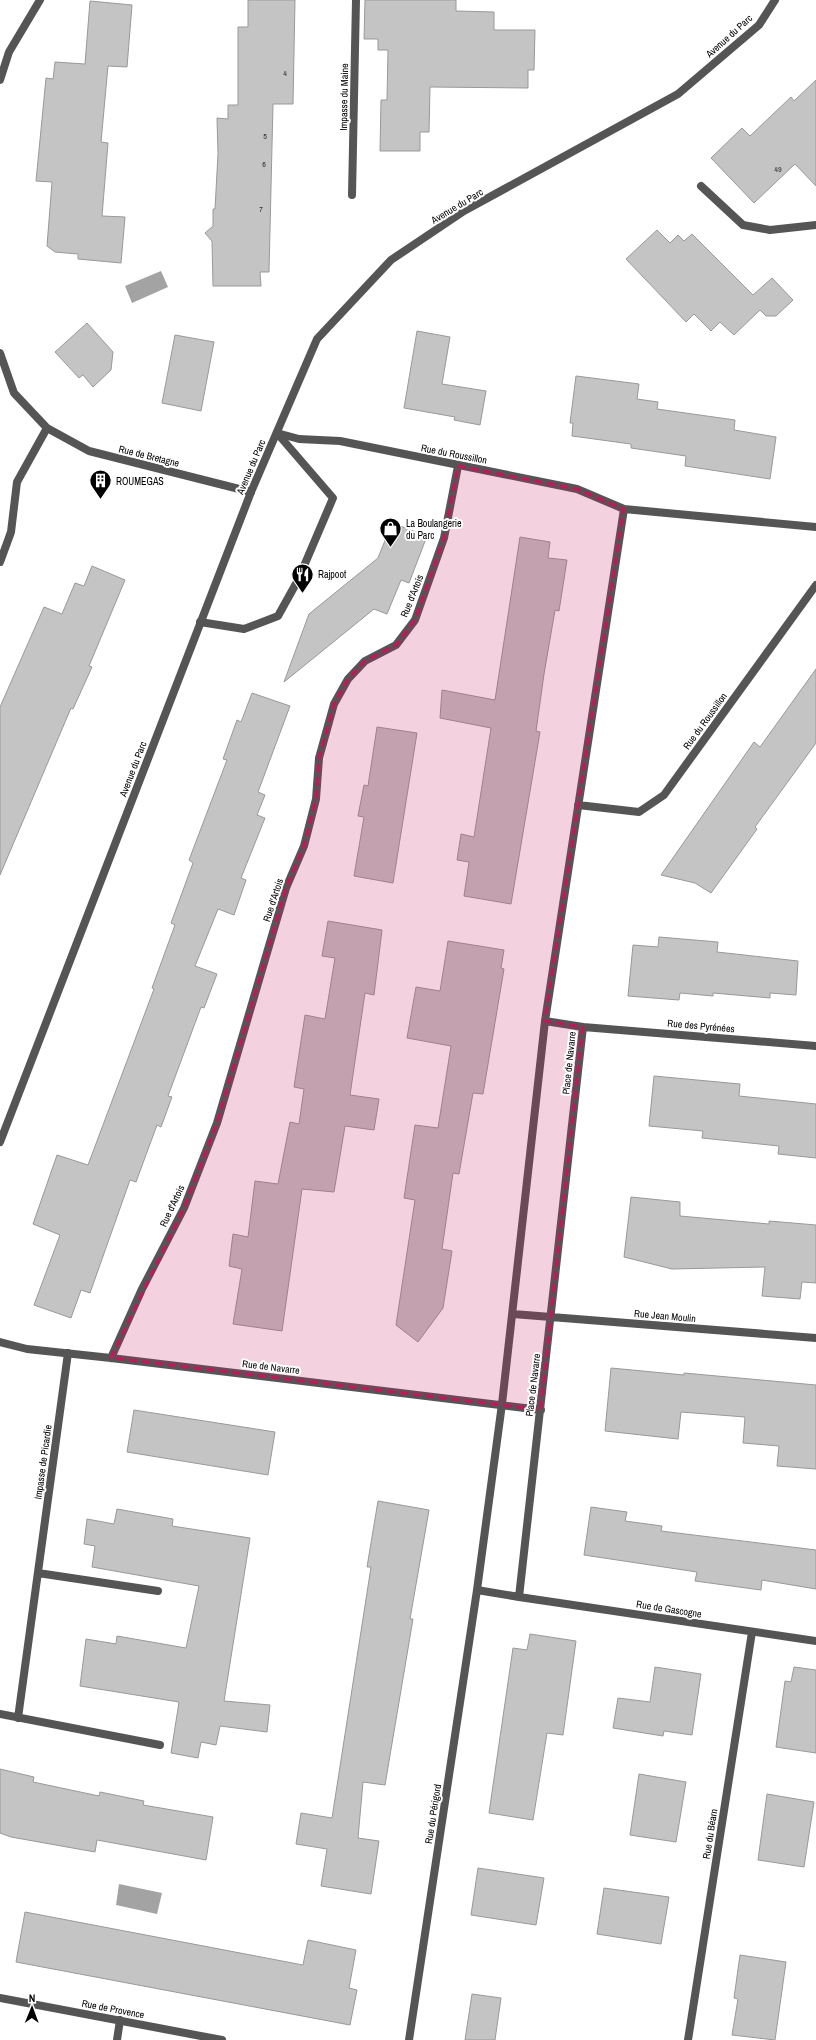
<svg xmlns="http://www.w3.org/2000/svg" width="816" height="2040" font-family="'Archivo Narrow',sans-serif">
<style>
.water{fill:#a3a3a3}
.building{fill:#c4c4c4;stroke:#999}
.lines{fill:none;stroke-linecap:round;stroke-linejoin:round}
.service{stroke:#555;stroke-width:8}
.minor{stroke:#555;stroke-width:8}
.tertiary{stroke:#555;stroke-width:8}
.marked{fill:#c2185b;fill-opacity:0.2;stroke:#c2185b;stroke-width:3;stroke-dasharray:8 5;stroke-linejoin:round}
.labels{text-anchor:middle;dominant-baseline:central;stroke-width:4;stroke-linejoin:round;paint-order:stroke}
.number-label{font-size:8px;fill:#313131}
.street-label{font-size:10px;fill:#000;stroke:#fff}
.poi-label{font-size:10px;fill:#000;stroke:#fff;text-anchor:start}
</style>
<rect width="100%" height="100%" fill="#fff"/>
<path class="water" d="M161,271L168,287L132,303L125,286Z
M119,1884L162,1893L157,1914L116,1905Z"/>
<path class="building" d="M248,0H295L293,104H273L269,272H260L261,286H213L212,241L205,233L213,226V209H215L218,154L217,118L228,119V105H238V27H248Z
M365,0H456V11L494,12V30H535L534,70H528V88L430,87L429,132H420V151H380L381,100H387L388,50H378V39H364Z
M90,1L132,5L127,67L108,66L101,142L108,143L102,216L125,217L121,263L78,259V254L55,252L47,246L52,182L36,181L46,78L53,79L55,62L85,64Z
M816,80V186L795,164L754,203L711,158L742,128L750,136L791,97L794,101Z
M657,230L670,243L678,235L684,241L692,234L753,295L772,278L793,300L776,316H766L760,310L734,335L720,322L711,331L694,314L686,322L626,259Z
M87,323L113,352L111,370L93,387L83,375L79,378L55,352Z
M417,331L450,337L442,384L486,391L480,425L454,420L455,417L404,408Z
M175,335L214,342L201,411L162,403Z
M576,376L639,384L637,399L658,402L657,409L735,420L734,430L776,437L770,479L685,466L686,456L631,448V444L572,436L573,423H570Z
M392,523L427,536L409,583L401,580L387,614L374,609L284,682L309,614L378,558Z
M520,537L550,542L548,558L567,560L559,611L555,610L544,674L536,731L540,732L511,904L464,896L469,862L457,860L461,834L474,837L491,728L440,718L442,690L495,700Z
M92,566L125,580L89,666L92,667L73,709L71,708L0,875V707L44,607L62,614L75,583L84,586Z
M816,669V743L755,827L757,829L711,893L695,883L661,875L754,742L760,747Z
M252,693L290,706L258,792L265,795L257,815L265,818L241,878L246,880L234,915L218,909L195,966L217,974L204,1008L201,1007L168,1096L172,1097L161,1127L157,1125L136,1182L130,1180L90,1293L81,1290L71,1318L34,1305L60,1235L33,1224L57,1155L88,1165L154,989L152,988L175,925L171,923L193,863L189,860L227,760L223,759L237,720L241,722Z
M377,727L417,733L393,883L354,876L364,817L358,816L364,785L368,786Z
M328,921L382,930L374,995L365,993L350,1095L379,1099L374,1130L345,1126L334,1192L302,1189L282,1331L233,1324L242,1269L229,1266L233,1234L248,1237L255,1181L278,1184L290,1122L299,1124L304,1089L294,1087L305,1015L325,1019L335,958L322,956Z
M659,937L718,942L717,952L798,961L796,995L770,993V998L713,993V996L680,993L679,1000L628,996L633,945L658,947Z
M448,941L504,950L501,968L504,969L483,1094L473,1093L459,1174L453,1173L442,1249L452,1251L443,1308L418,1342L396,1325L415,1200L404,1198L415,1125L438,1128L451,1046L407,1038L416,987L440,991Z
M654,1076L740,1084L739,1096L816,1104V1158L778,1154L779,1146L702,1138L703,1131L649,1126Z
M631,1197L680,1202V1216L769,1224V1221L816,1225V1283L802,1282L800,1299L762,1296L765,1267L672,1269L624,1257Z
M611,1368L684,1375V1373L816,1385V1469L777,1466L779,1446L743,1443L745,1417L681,1412L678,1439L605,1431Z
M134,1410L275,1432L268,1475L127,1452Z
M378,1501L429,1510L410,1619H413L385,1785L363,1782L358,1838L379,1841L371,1894L321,1886L327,1849L296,1844L301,1813L332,1818L371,1567H367Z
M591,1507L627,1512L625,1521L662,1526L661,1531L816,1550V1589L762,1580L761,1590L695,1581L697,1572L584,1555Z
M117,1509L173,1519L172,1526L250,1538L224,1701L270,1705L267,1732L220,1726L216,1745L201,1742L198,1758L171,1753L179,1702L80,1686L86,1639L116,1644L117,1636L186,1648L199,1586L92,1567L95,1546L84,1544L87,1519L114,1524Z
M530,1634L576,1641L563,1735L547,1733L533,1820L489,1813L513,1648L527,1650Z
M655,1667L701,1674L692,1735L664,1731L663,1736L613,1728L618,1698L650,1702Z
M794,1667L816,1670V1753L776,1747L785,1681L791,1682Z
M0,1769L34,1777L33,1782L99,1796L100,1792L144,1801L143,1805L213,1817L206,1860L97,1840L95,1852L11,1837L0,1833Z
M639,1774L686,1782L676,1842L630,1835Z
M767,1794L814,1802L804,1867L758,1860Z
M478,1868L544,1878L536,1925L471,1915Z
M604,1888L669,1897L661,1944L597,1934Z
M25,1912L303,1965L308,1940L356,1950L349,1988L357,1990L350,2025L16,1962Z
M740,1955L786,1962L775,2040L732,2035L738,1999L734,1998Z
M472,1994L501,1998L495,2040H465Z"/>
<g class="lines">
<path class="service" d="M701,186L743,225L770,230L816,225
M352,195L356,0
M200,622L244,629L278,616L298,580L333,498L277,433
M38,1573L158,1591
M0,1714L160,1745
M18,1718L68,1353"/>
<path class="minor" d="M0,80L9,52L40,0
M0,353L14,393L47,428L89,451L251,492
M277,433L299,439L340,441L577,489L624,509L816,527
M0,562L11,532L17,482L47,428
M578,805L639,812L664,795L816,585
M545,1021L624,509
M583,1027L816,1046
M513,1314L816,1338
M0,1342L27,1349L111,1358L541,1410
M111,1358L142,1289L184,1208L217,1123L286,888L304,846L316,799L319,758L334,704L348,679L365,661L396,645L415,620L444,538L458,466
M519,1597L816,1641
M0,1998L222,2040
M117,2040L120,2020
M409,2040L477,1590L502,1404L545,1021L583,1027L519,1597L477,1590
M688,2040L752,1632"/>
<path class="tertiary" d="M0,1142L251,492L317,339L391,260L464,211L678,94L759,25L775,0"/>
</g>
<path class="marked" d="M458,466L577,489L624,509L545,1021L583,1027L541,1410L111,1358L184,1208L217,1123L286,888L304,846L316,799L319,758L334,704L348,679L365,661L396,645L415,620L444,538Z"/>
<defs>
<symbol id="building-pin" viewBox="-11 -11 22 30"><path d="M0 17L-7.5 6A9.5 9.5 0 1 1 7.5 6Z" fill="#000" stroke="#fff"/><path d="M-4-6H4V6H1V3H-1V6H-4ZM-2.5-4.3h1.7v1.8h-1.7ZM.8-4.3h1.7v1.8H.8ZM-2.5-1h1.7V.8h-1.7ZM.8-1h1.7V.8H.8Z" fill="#fff"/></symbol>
<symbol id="shop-pin" viewBox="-11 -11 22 30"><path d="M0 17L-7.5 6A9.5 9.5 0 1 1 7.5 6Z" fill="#000" stroke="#fff"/><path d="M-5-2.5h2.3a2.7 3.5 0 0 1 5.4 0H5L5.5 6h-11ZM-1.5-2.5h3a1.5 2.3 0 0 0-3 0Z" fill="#fff"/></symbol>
<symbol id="restaurant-pin" viewBox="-11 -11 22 30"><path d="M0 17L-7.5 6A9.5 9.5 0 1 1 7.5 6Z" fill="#000" stroke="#fff"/><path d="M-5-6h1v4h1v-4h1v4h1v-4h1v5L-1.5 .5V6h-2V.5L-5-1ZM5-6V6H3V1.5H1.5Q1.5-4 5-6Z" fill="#fff"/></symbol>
</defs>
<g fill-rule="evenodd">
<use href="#building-pin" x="88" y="468" width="25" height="34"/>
<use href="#shop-pin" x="378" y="516" width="25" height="34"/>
<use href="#restaurant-pin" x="290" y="562" width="25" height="34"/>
</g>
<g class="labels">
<g class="number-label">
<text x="285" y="73">4</text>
<text x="265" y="136">5</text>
<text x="264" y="164">6</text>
<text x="778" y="169">49</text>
<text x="261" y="209">7</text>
</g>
<g class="street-label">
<text transform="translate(729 36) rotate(-42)">Avenue du Parc</text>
<text transform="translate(344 97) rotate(-89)">Impasse du Maine</text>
<text transform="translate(457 206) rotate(-31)">Avenue du Parc</text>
<text transform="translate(454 454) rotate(11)">Rue du Roussillon</text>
<text transform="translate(149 456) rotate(14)">Rue de Bretagne</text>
<text transform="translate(251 467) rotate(-67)">Avenue du Parc</text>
<text transform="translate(412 596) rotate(-68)">Rue d'Artois</text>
<text transform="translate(705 721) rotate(-54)">Rue du Roussillon</text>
<text transform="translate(133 769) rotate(-69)">Avenue du Parc</text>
<text transform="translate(273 900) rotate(-72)">Rue d'Artois</text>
<text transform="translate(701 1026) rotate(5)">Rue des Pyrénées</text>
<text transform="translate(569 1063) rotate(-84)">Place de Navarre</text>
<text transform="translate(172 1206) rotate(-65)">Rue d'Artois</text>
<text transform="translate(665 1316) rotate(5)">Rue Jean Moulin</text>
<text transform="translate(271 1367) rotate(7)">Rue de Navarre</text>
<text transform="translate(533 1385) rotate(-83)">Place de Navarre</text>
<text transform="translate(43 1462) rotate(-82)">Impasse de Picardie</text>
<text transform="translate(669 1609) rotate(9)">Rue de Gascogne</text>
<text transform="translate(433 1814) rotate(-81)">Rue du Périgord</text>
<text transform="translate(710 1834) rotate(-81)">Rue du Béarn</text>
<text transform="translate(113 2009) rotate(11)">Rue de Provence</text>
</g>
<g class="poi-label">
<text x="116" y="481">ROUMEGAS</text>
<text x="406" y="523">La Boulangerie<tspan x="406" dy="12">du Parc</tspan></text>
<text x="318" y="574">Rajpoot</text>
</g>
</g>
<g transform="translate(32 2008) rotate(1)" stroke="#ffffff" stroke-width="3" paint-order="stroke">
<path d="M0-3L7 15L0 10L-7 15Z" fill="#000000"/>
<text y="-6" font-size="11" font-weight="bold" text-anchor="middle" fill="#000000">N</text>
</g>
</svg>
